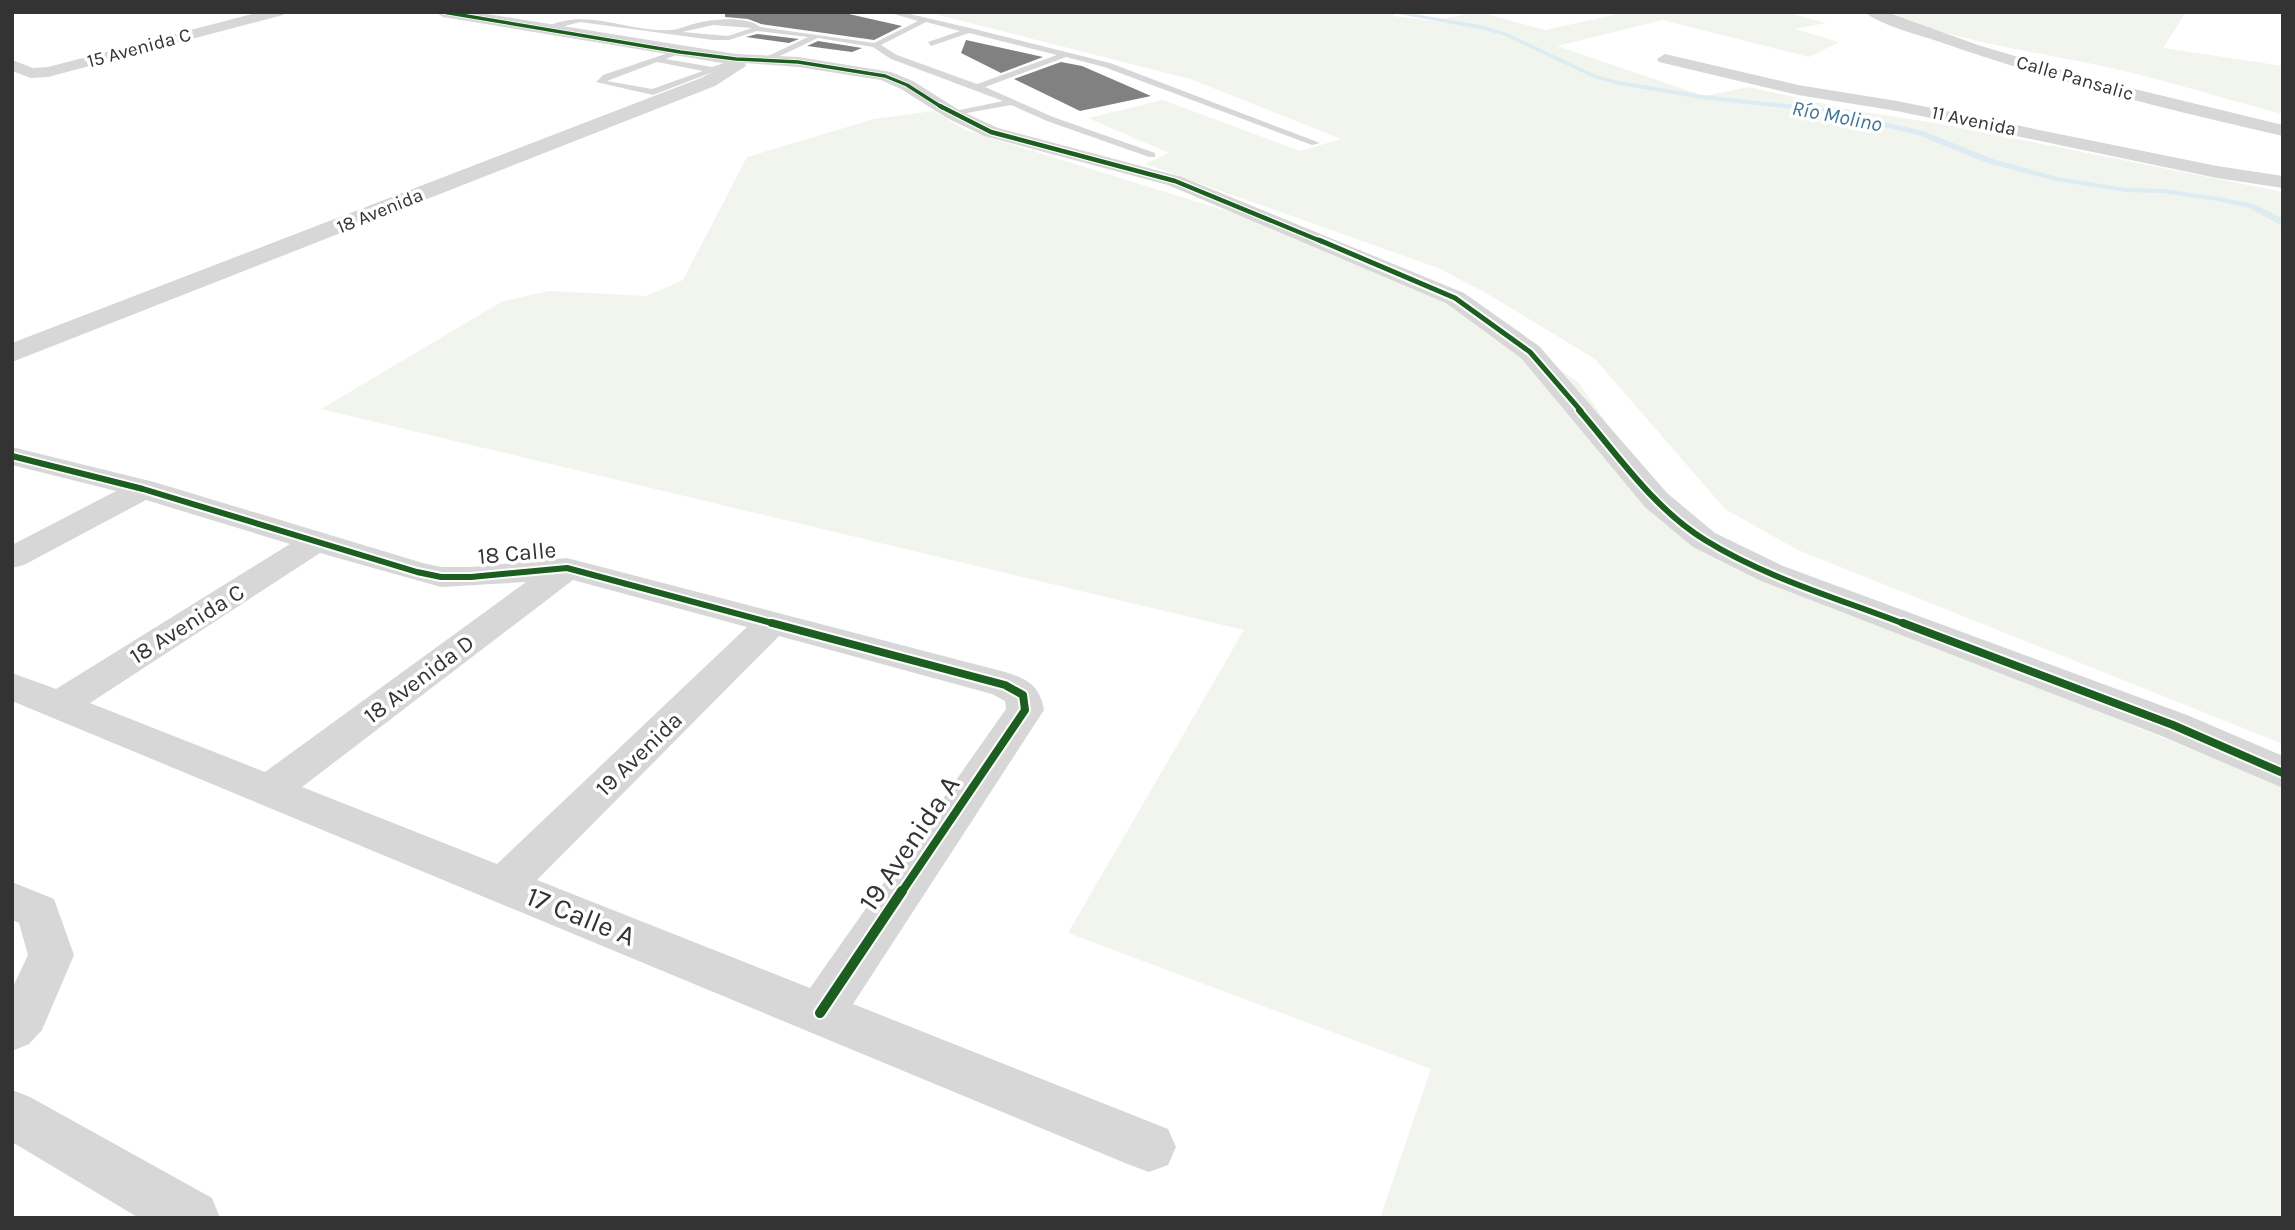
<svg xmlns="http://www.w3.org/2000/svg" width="2295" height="1230" font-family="Karla,sans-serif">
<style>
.green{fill:#f1f5ed}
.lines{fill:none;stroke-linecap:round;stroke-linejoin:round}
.stream{fill:#ddebf3;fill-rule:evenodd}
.building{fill:#818181}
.service{fill:#d7d7d7;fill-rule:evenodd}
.minor{fill:#d7d7d7;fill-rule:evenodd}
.tertiary{fill:#d7d7d7;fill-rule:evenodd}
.cycleway-far5-casing{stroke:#fff;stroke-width:5}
.cycleway-far4-casing{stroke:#fff;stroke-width:7}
.cycleway-far3-casing{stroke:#fff;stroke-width:9}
.cycleway-far2-casing{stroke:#fff;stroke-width:10}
.cycleway-far1-casing{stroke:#fff;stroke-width:12}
.cycleway-casing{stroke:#fff;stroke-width:14}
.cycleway-far5{stroke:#1b5e20;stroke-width:3.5}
.cycleway-far4{stroke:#1b5e20;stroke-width:4.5}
.cycleway-far3{stroke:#1b5e20;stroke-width:5}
.cycleway-far2{stroke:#1b5e20;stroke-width:6}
.cycleway-far1{stroke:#1b5e20;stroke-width:8}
.cycleway{stroke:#1b5e20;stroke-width:10}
.labels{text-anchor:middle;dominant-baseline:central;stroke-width:7;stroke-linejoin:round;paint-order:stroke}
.far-street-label{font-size:19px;fill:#333;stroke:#fff}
.far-water-label{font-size:21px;font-style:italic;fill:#3f7597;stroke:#fff}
.street-label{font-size:23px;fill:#333;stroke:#fff}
.near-street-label{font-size:28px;fill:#333;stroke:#fff}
</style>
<rect width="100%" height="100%" fill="#fff"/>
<path class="green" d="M927,12H1394L1393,16L1432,21L1479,12L1545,30L1628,12H1785L1826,23L1795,29L1839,42L1809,57L1663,20L1557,46L1704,96L1749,87L1852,110L1947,125L2283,192V744L1798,550L1725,509L1595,359L1486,293L1438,268L1145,164L1169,153L1088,118L1163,100L1300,151L1341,139L1190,79Z
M1885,12H2186L2163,48L2283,66V114C2224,99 2166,80 2107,67C2033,51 1955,42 1885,12Z
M934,111L965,130L1311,237L1464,304L1579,383L1659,501L1764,577L2283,786V1218H1380L1431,1069L1068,933L1244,630L321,409L503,301L549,291L646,296L683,280L747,157L874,119Z"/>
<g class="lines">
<path class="stream" d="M1388,12H1403L1480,25L1507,33L1598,76L1619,81L1702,95L1821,108L1923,131L1993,159L2057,177L2126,188L2162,189L2218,197L2254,204L2283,219V226L2249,208L2218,201L2162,193L2126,192L2056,181L1987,163L1918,135L1821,112L1702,99L1619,85L1594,78L1503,35L1479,29Z"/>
</g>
<path class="building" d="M725,12H840L902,26L874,40L761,24L748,19L725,17Z
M757,34L799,39L789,43L746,37Z
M966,40L1043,57L1001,73L961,53Z
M818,41L862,48L852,52L807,46Z
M1061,62L1082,66L1151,96L1080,111L1014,79Z"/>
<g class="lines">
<path class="service" d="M887,12H901L970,28L1110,63L1320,143L1312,145L1104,67L1066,57L985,87L1053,117L1155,153V157H1149L1047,121L1011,105L950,116V112L1003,101L891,59L873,47L818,38L767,62L764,58L808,37L757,31L729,40H713L580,22L546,31L542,29C585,5 627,33 671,30C678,30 688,25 697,23C713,19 748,16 760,27L874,43L918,21ZM926,22L960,31L928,42L931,46L969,33L1057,55L977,84L897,55L881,45ZM713,25L752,28L728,36L682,32Z
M677,50L684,52L666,59L712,67L737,59L741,61L653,95L596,82L603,75ZM657,62L703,71L652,89L607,81Z"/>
<path class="minor" d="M260,12H285L283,15L48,77L31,78L12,71V60L33,68L48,67Z
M1865,12H1886L1978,45L2081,76L2283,125V136C2165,109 2048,80 1934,40C1915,34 1878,24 1865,12Z
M736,54L798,57L891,72L913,81L959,110L998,128L1182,177L1464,293L1539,346L1667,493L1715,533L1783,566L2187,715L2283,756V788L2159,735L1759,580L1693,547L1645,507L1521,358L1446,303L1168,185L984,136L947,118L901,89L881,80L798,67L730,62L728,59Z
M1665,54L1798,85L1897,101L2217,166L2283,176V188L2217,178L1897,111L1798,95L1659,62L1657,59Z
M12,447L154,482L423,563L441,567H471L567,558L1005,672C1028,679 1040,686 1044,710L853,1004L1168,1129L1176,1147L1168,1165L1149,1172L1130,1165L12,701V673L56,689L290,544L146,500L24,565L12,568V545L116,491L12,465ZM320,553L441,587L526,582L265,772L90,703ZM573,580L747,627L497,864L302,787ZM779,636L992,694L1005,701L1006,709L810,988L537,880Z
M12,882L54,899L74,955L42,1030L29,1044L12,1051V989L28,955L19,923L12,920Z
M12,1090L30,1097L212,1198L220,1218H139L12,1142Z"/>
<path class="tertiary" d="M435,12H475L736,54L742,55L746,66L715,86L12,362V343L701,78L728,64L443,17Z"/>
<defs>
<path id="cycleway-far5" d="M443,12L680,52L736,59L798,62L885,76L907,85L943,108"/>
<path id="cycleway-far4" d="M940,106L991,132L1175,181L1323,242"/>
<path id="cycleway-far3" d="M1319,240L1455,298L1530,352L1581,411"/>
<path id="cycleway-far2" d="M1579,410C1617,454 1654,509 1705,540C1766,578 1840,599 1907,625
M12,456L143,489L417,572L441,577H471L567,568L779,625"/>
<path id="cycleway-far1" d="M772,623L1005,685L1023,695L1025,710L901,893
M1903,623L2173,725L2283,773"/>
<path id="cycleway" d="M820,1013L902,891"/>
</defs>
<use href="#cycleway-far5" class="cycleway-far5-casing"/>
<use href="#cycleway-far4" class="cycleway-far4-casing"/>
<use href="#cycleway-far3" class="cycleway-far3-casing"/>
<use href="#cycleway-far2" class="cycleway-far2-casing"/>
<use href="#cycleway-far1" class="cycleway-far1-casing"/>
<use href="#cycleway" class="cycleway-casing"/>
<use href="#cycleway-far5" class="cycleway-far5"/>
<use href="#cycleway-far4" class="cycleway-far4"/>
<use href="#cycleway-far3" class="cycleway-far3"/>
<use href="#cycleway-far2" class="cycleway-far2"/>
<use href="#cycleway-far1" class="cycleway-far1"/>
<use href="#cycleway" class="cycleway"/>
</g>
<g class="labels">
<g class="far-street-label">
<text transform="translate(139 48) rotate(-15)">15 Avenida C</text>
<text transform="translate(2075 78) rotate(16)">Calle Pansalic</text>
<text transform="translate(1974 121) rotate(12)">11 Avenida</text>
<text transform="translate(380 211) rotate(-22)">18 Avenida</text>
</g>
<g class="far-water-label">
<text transform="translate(1837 116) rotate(11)">Río Molino</text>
</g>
<g class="street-label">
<text transform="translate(517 553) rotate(-5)">18 Calle</text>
<text transform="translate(187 624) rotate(-32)">18 Avenida C</text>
<text transform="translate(419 679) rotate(-37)">18 Avenida D</text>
<text transform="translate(639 754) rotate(-44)">19 Avenida</text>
</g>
<g class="near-street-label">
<text transform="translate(909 843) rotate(-56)">19 Avenida A</text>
<text transform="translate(581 916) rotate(22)">17 Calle A</text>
</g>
</g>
<rect width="2295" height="1230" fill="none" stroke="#333333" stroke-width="28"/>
</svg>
